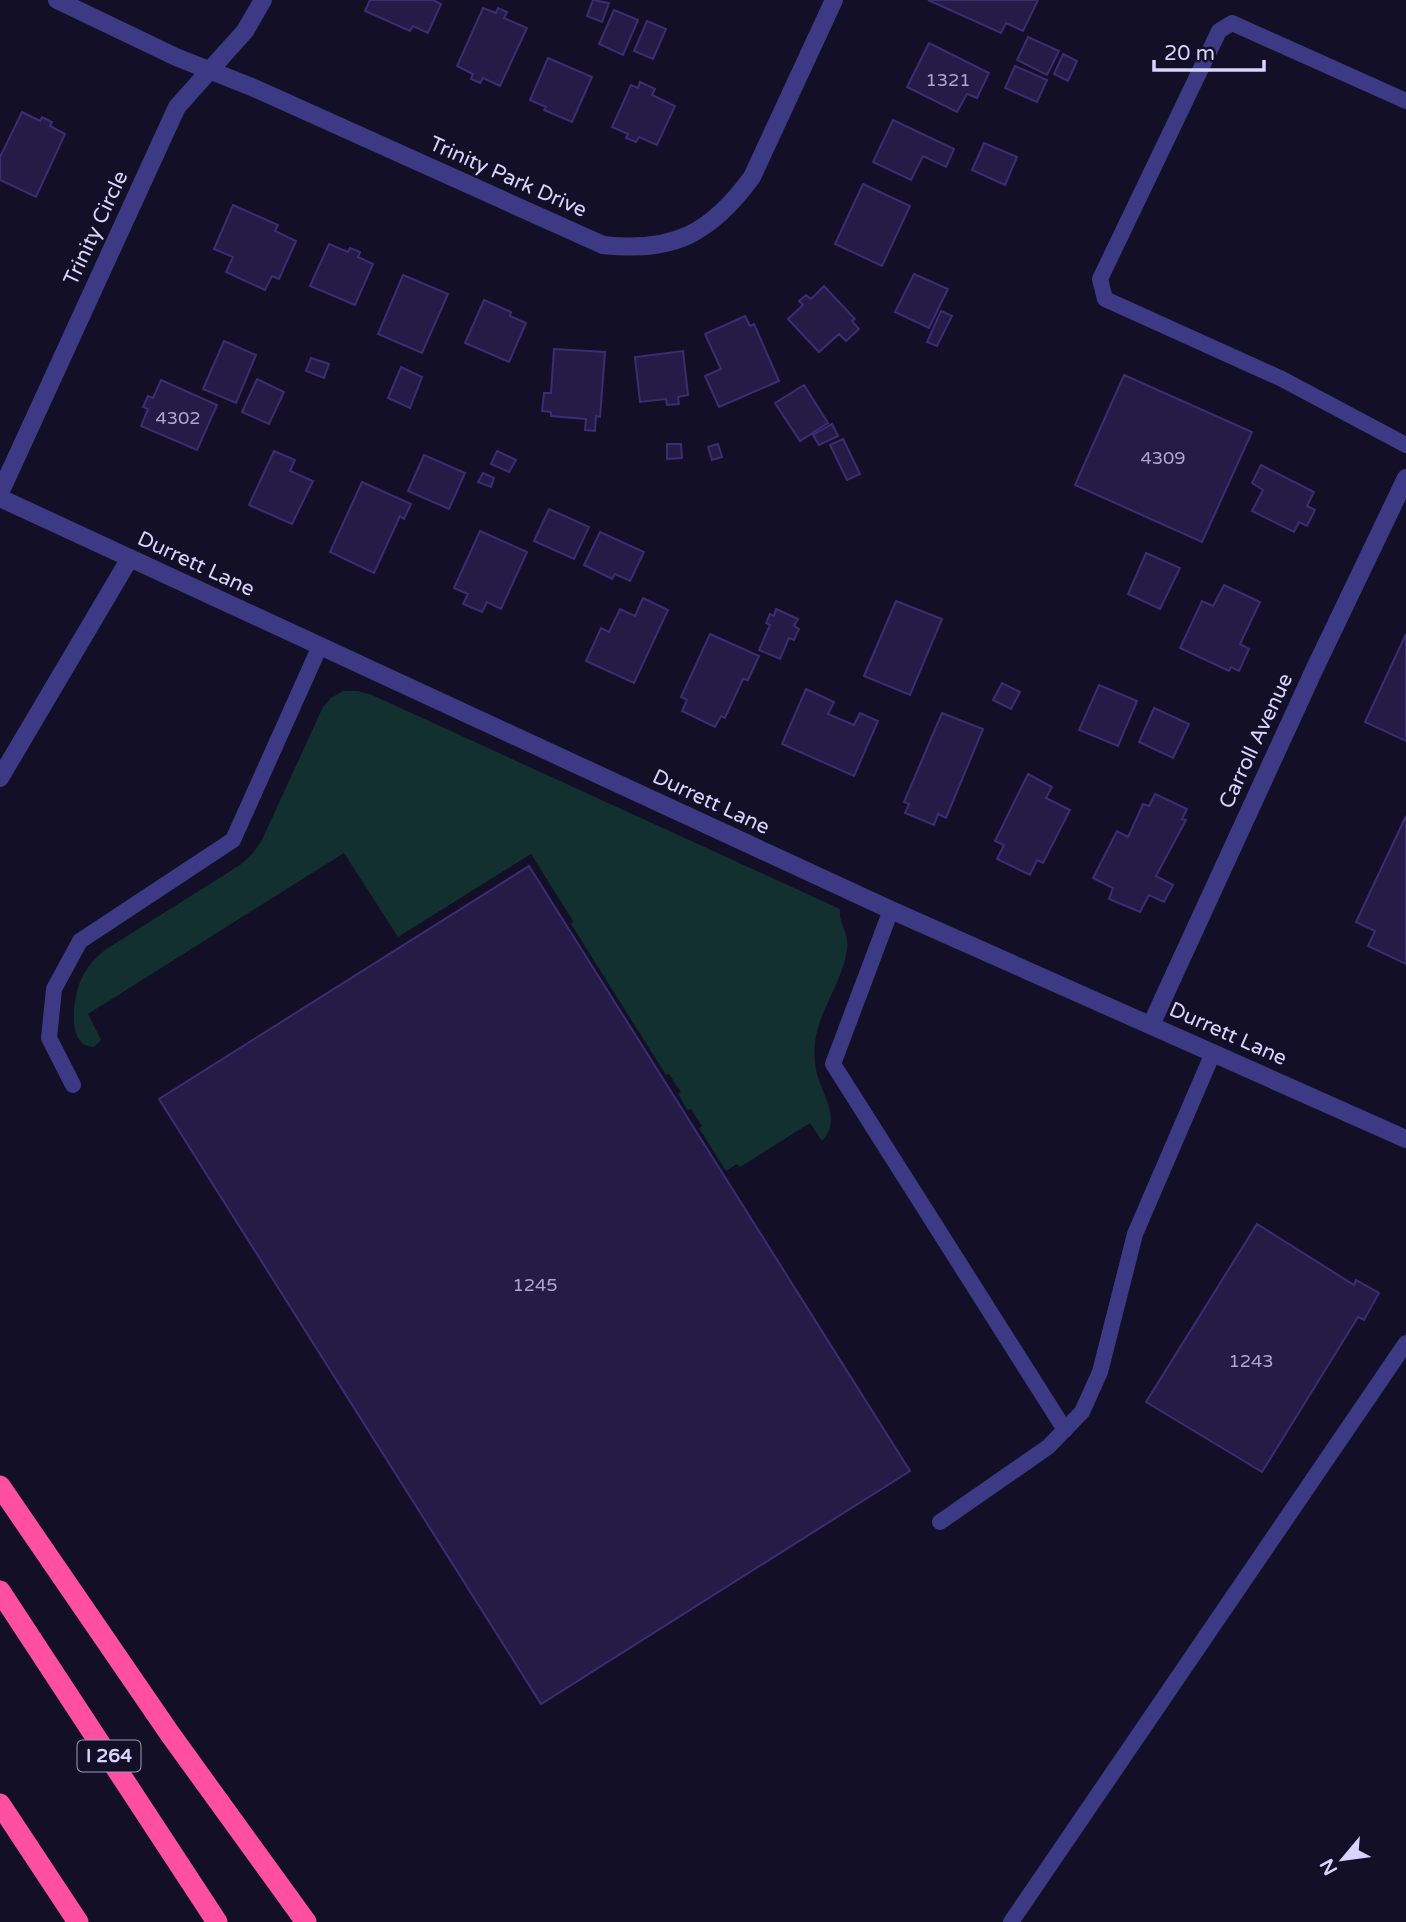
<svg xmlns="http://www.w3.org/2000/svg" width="1406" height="1922" font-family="'Varela Round',sans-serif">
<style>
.green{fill:#12302f}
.building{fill:#241b47;stroke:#3b2d73;stroke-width:2}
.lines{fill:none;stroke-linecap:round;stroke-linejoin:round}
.lane{stroke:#3d3a85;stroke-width:16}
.street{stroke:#3d3a85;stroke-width:18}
.highway{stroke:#ff4fa3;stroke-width:21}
.labels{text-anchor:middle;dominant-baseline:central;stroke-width:5;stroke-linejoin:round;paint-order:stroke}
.number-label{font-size:18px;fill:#aca6d1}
.shield{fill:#130f26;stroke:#9e99be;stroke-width:2}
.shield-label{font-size:19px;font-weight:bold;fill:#d9d4ff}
.street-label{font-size:21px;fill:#d9d4ff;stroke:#130f26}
</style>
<rect width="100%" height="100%" fill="#130f26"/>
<path class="green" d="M343,691H358L372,695L840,909C838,923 850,934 847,950C841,990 810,1018 815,1062C817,1092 845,1115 822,1141L810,1123L740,1167L737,1164L726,1171L699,1128L702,1126L691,1109L687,1110L678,1094L681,1092L669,1074L666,1075L571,924L573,921L531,854L398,937L344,853L88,1014L101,1040L94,1047C66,1047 73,1000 80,982C86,968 95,957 108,948L240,865L252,854L261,842L323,707L331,698Z"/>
<path class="building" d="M370,0H433L441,4L428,33L413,26L410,31L365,11Z
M593,0L609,3L602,22L587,16Z
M928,0H1038L1023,31L1006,23L1001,33Z
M483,8L496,13L498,8L507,12L504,18L527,28L500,86L483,78L480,83L471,79L473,74L457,66Z
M614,10L638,20L623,55L599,44Z
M647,21L666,29L653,59L634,51Z
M1028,37L1059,51L1047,75L1017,60Z
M929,43L989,73L977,98L967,94L957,112L907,87Z
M1063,54L1077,61L1068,81L1054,74Z
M548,58L592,77L572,122L544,110L546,107L530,100Z
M1015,66L1047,80L1037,102L1005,88Z
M640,82L655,89L652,95L675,106L657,145L639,137L636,142L626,138L628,134L612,127L631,85L638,88Z
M22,112L40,121L42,117L52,122L50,126L65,134L36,197L0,180V157Z
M893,120L954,149L946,167L923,156L911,180L873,162Z
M984,143L1017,157L1005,185L972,170Z
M863,184L910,206L882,266L835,244Z
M233,205L278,225L275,231L296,241L279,279L272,276L265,290L226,272L233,257L214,249Z
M329,244L348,252L350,248L360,252L358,257L373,264L355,305L310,286Z
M914,274L948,289L929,328L895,312Z
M403,275L448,294L422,353L378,334Z
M824,286L855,319L852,321L859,329L846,341L839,334L819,352L788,319L803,305L799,301L806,295L811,299Z
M484,300L511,312L510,316L526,323L509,362L465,343Z
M941,311L952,316L937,346L927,342Z
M745,316L750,326L754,324L779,381L719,407L705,376L721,369L705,334Z
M224,341L256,355L236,403L203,389Z
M554,349L605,352L600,417L596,416L595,431L585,430L586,419L551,416V412L542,411L544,393H551Z
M683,351L688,395L678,397L679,404L667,405L666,399L640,402L635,357Z
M311,358L329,364L324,378L306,371Z
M401,367L422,377L410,408L388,398Z
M1124,375L1252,432L1202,542L1075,485Z
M257,379L284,392L269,424L242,412Z
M161,380L217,405L197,450L141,426L148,409L143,407L148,396L153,398Z
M804,385L828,423L800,441L775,403Z
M832,424L838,436L819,445L813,435Z
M843,439L860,474L847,480L830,445Z
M667,444H681L682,458L667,459Z
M718,444L722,457L712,460L708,447Z
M274,451L295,460L290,471L313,481L292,524L249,505Z
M497,451L516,460L509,472L491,464Z
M424,455L465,473L449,509L408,491Z
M1261,465L1314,492L1307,506L1315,510L1307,526L1299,522L1294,532L1252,511L1263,490L1252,483Z
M483,473L494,478L491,487L478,482Z
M362,482L411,504L404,519L400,516L374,573L330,552Z
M549,509L589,527L574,559L534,541Z
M480,531L527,552L501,609L487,602L482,612L463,604L468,594L454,588Z
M600,532L644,552L630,581L615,574L612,579L584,565Z
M1146,553L1180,568L1160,609L1128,594Z
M1224,585L1260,602L1240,644L1249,649L1239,671L1231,667L1229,671L1180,648L1202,601L1213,606Z
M643,598L668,610L634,683L586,661L601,628L609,632L620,609L635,616Z
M896,601L942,619L910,695L864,676Z
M776,609L798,619L794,626L799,629L794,640L789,638L780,659L759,650L770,625L766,623L770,614L774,616Z
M710,634L759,656L748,680L743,679L725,718L721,716L715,727L682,711L687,700L681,697Z
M1406,634V741L1365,722Z
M1002,683L1020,692L1011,709L993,700Z
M1099,685L1137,701L1118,746L1079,730Z
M806,689L834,702L828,714L854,725L860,713L878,721L854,776L782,744Z
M1154,708L1189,724L1173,758L1139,742Z
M942,713L983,729L946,818L938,814L934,825L905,813L909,804L904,802Z
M1028,774L1052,787L1046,798L1070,810L1043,863L1037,860L1030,875L997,859L1004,845L995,841Z
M1155,794L1187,809L1182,819L1186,820L1156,876L1173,885L1164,902L1149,895L1140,912L1109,899L1113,888L1093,878L1117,831L1128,837L1143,804L1149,806Z
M1406,816V964L1368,946L1375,931L1356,922Z
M529,866L910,1471L541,1704L159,1099Z
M1257,1224L1354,1285L1356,1280L1379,1293L1364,1320L1358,1317L1262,1472L1146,1402Z"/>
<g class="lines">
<path class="lane" d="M1406,101L1232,23L1219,31L1100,279L1105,299L1282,379L1406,445
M891,910L833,1064L1065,1430
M73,1085L49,1038L54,989L80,941L233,840L320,646
M940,1522L1048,1447L1082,1412L1100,1372L1135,1234L1213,1053
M1011,1922L1406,1343"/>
<path class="street" d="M57,0L176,57L254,88L603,245C674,253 711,233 752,177L834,0
M0,493L177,107L245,31L263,0
M0,498L891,910L1406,1139
M0,778L130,558
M1151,1025L1315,668L1406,478"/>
<path class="highway" d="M0,1486L170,1734L306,1922
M0,1591L217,1922
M0,1804L78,1922"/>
</g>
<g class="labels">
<g class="number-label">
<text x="948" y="80">1321</text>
<text x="178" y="418">4302</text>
<text x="1163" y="458">4309</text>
<text x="535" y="1285">1245</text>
<text x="1251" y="1361">1243</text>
</g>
<rect class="shield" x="77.5" y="1740.5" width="63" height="31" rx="5"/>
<g class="shield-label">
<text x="109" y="1756">I 264</text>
</g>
<g class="street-label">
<text transform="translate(508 177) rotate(24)">Trinity Park Drive</text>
<text transform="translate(96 228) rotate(-65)">Trinity Circle</text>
<text transform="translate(196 564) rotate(25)">Durrett Lane</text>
<text transform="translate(1256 741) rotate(-65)">Carroll Avenue</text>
<text transform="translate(711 802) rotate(25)">Durrett Lane</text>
<text transform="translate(1228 1034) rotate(24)">Durrett Lane</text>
</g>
</g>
<g transform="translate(1343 1859) rotate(241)" stroke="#130f26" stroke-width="5" paint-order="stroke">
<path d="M0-5L12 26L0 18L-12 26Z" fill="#d9d4ff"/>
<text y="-10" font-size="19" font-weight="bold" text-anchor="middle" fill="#d9d4ff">N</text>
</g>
<path d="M1154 60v10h110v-10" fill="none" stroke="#d9d4ff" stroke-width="3.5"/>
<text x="1164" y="60" font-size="21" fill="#d9d4ff" stroke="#130f26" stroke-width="5" paint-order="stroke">20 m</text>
</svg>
